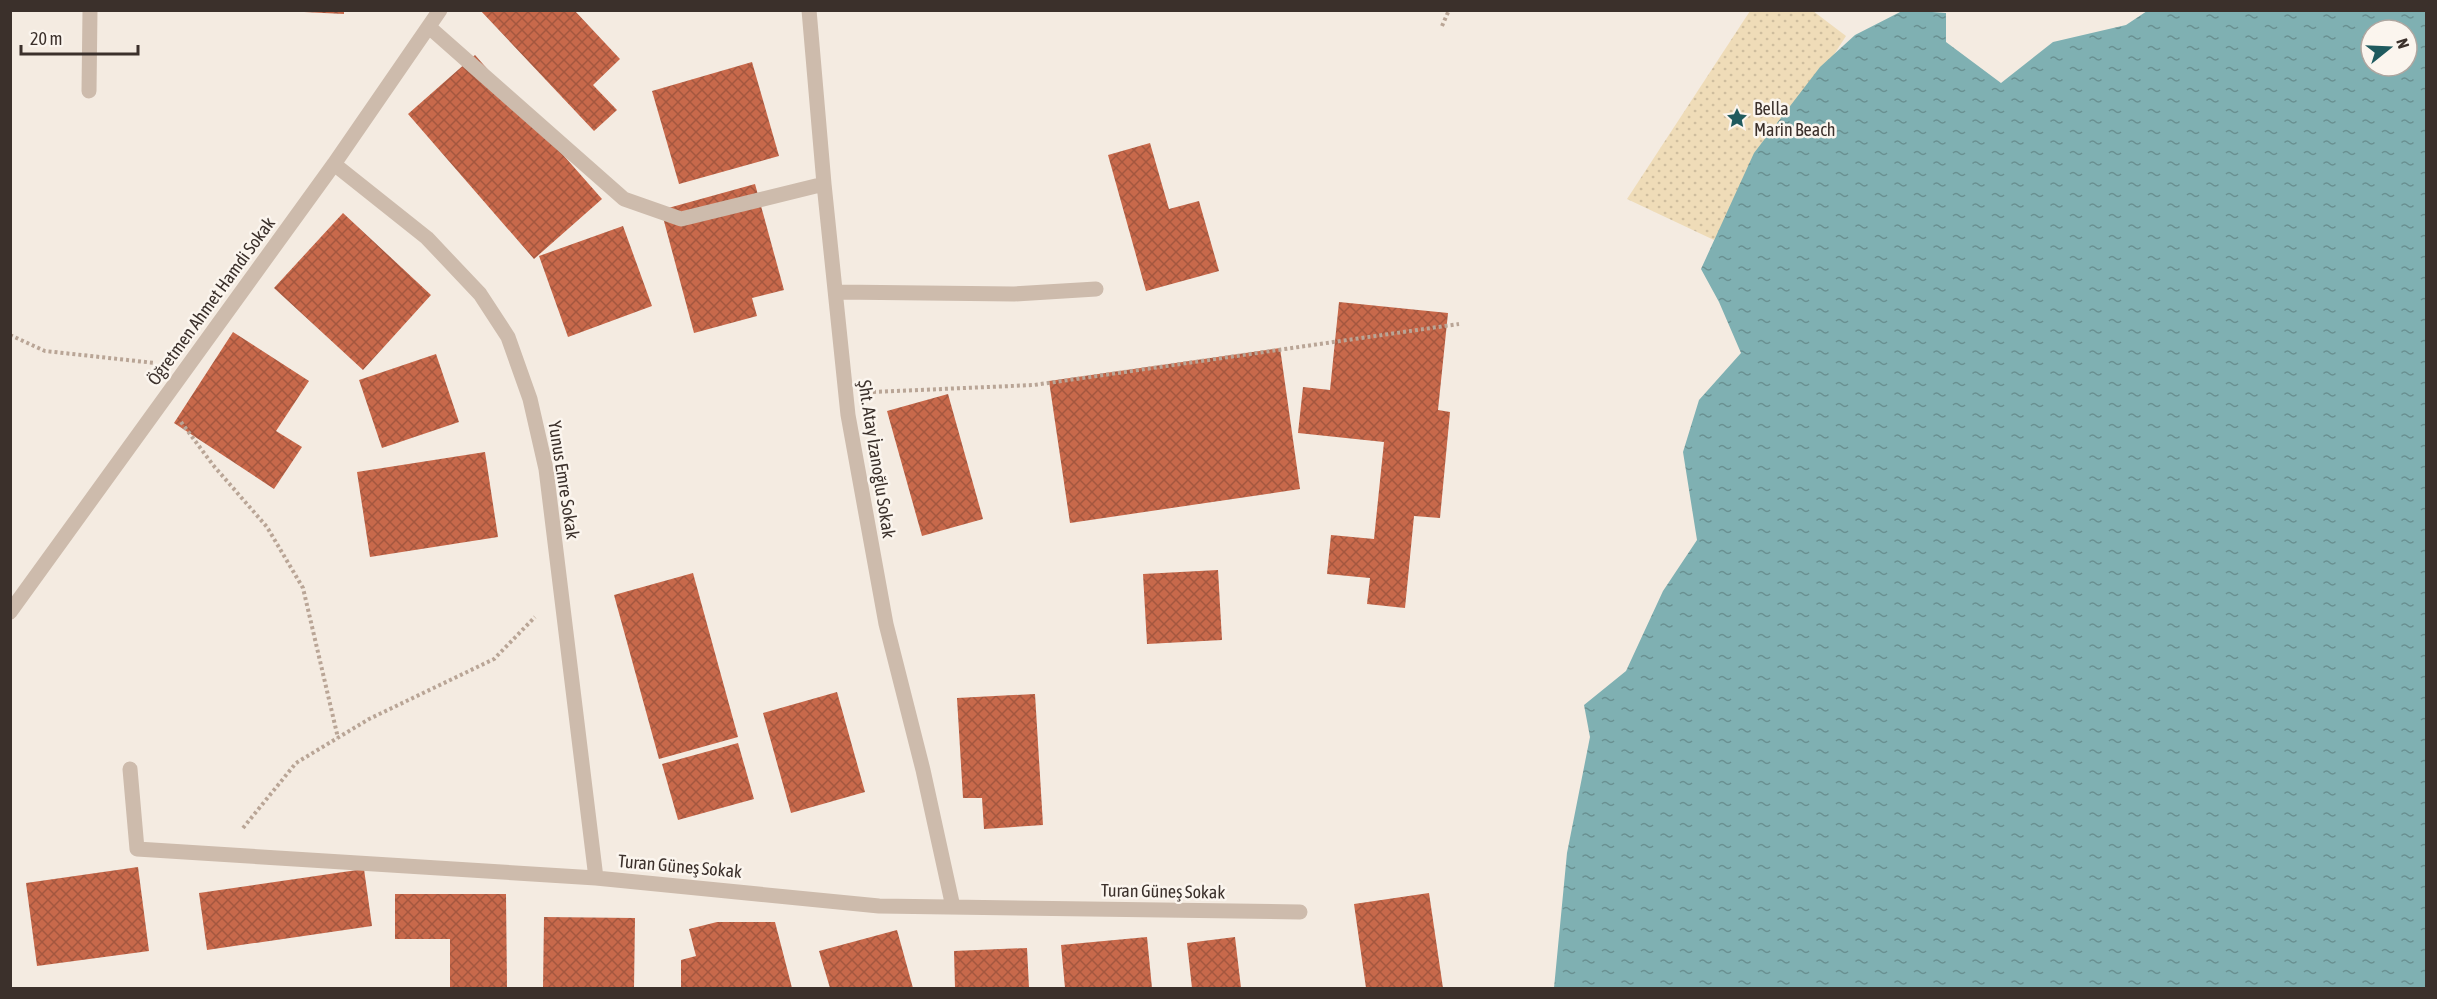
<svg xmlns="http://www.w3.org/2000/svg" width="2437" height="999" font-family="'Asap Condensed',sans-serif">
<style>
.sand{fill:url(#sand-dots)}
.water{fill:url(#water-ripples);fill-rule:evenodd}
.building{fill:url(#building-cross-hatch)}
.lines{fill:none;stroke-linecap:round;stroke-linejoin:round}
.path{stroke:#b9a596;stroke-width:4;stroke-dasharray:3 3;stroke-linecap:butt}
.minor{stroke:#cdbbac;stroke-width:15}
.labels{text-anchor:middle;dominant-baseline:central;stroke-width:5;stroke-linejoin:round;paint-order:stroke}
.poi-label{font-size:18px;fill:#3b302b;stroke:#fbf5ee;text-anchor:start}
.street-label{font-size:18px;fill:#3b302b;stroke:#fbf5ee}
</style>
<defs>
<pattern id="sand-dots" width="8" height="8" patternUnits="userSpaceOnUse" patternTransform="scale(1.5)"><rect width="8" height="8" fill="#efdcb8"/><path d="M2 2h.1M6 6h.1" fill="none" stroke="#cebd9e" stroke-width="1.8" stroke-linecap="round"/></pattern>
<pattern id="water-ripples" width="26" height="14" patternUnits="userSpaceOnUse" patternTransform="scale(1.5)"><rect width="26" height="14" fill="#7fb0b2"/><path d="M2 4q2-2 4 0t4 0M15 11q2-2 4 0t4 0" fill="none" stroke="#699091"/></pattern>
<pattern id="building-cross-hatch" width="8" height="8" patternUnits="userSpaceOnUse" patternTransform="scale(1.5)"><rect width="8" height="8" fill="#c8694b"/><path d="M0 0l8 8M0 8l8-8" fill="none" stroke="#a4573f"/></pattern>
</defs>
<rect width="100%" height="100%" fill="#f4ebe1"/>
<path class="sand" d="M1750,11H1813L1846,36L1714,240L1627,199Z"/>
<path class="water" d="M1904,10L1946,13V42L2001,83L2053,42L2126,25L2147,11H2426V988H1554L1567,853L1590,737L1584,705L1626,671L1663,591L1697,540L1683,452L1699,400L1741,353L1719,302L1701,269L1754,153L1820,67L1855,35ZM2371,30H2407V66H2371Z"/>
<path class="building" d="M304,10H344V14L304,12Z
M480,10H574L620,59L593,85L617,110L594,131Z
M475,55L602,199L534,259L408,114Z
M752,62L779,156L679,184L652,91Z
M1150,143L1169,209L1199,201L1219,271L1146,291L1108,155Z
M755,184L784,290L752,298L757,316L694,333L661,210Z
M343,213L431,295L363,370L274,288Z
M623,226L652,306L568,337L539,256Z
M1339,302L1448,313L1438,410L1450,412L1440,518L1414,516L1405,608L1367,604L1370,578L1327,574L1331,535L1374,539L1384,442L1298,433L1303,387L1330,390Z
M233,332L309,381L276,431L302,447L274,489L174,423Z
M1280,348L1300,489L1070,523L1049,381Z
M436,354L459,422L382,448L359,380Z
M948,394L983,519L922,536L887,411Z
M485,452L498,537L370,557L357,472Z
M1218,570L1222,640L1147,644L1143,574Z
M693,573L738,737L659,759L614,595Z
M837,692L865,792L791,813L763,713Z
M1035,694L1043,825L984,829L982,798H963L957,698Z
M738,743L754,799L678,820L662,764Z
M138,867L149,951L37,966L26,883Z
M364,869L372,926L207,950L199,893Z
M1429,893L1443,988H1366L1354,904Z
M395,894H506L507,988H450V939H395Z
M544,917L635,918L634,988H543Z
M717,922H775L792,988H681V960L696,956L689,929Z
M897,930L913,988H830L819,951Z
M1147,937L1152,988H1065L1061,945Z
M1235,937L1241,988H1192L1187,943Z
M1027,948L1029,988H955L954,951Z"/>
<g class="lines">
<path class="path" d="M1442,26L1449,10
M10,335L45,351L155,363
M873,392L1034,385L1459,324
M181,422L213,465L267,527L303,588L338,738
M243,828L296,763L369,719L494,659L535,617"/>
<path class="minor" d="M809,10L824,184L848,415L886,624L923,770L953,907
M429,27L624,199L681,219L824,184
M89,91L90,10
M334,164L427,238L480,294L508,337L530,399L546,469L596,878
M837,292L1014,294L1096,289
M10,612L334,164L440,10
M130,769L137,849L596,878L879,906L1300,912"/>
</g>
<defs>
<symbol id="sight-bare" viewBox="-9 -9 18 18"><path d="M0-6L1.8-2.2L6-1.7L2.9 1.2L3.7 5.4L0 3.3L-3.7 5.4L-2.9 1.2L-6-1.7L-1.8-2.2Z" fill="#1f5a5e" stroke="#fbf5ee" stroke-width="2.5" paint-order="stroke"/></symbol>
</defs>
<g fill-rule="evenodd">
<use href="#sight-bare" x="1722" y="103" width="30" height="30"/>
</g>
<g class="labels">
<g class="poi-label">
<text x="1754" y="108">Bella<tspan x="1754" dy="21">Marin Beach</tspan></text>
</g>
<g class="street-label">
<text transform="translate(211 301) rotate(-54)">Öğretmen Ahmet Hamdi Sokak</text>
<text transform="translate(877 459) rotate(81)">Şht. Atay İzanoğlu Sokak</text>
<text transform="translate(564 480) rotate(81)">Yunus Emre Sokak</text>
<text transform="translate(680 866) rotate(5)">Turan Güneş Sokak</text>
<text transform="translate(1163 891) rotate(1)">Turan Güneş Sokak</text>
</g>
</g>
<rect width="2437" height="999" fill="none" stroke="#3b302b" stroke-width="24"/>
<g transform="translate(2389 48) rotate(72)"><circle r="28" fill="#fbf5ee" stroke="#aea6a0" stroke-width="1.5"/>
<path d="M0-4.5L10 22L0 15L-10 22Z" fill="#1f5a5e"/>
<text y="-9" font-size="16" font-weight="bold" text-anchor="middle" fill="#3b302b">N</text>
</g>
<path d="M21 45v9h117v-9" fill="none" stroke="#3b302b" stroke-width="3"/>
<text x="30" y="45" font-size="18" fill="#3b302b" stroke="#fbf5ee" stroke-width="4.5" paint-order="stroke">20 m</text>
</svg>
